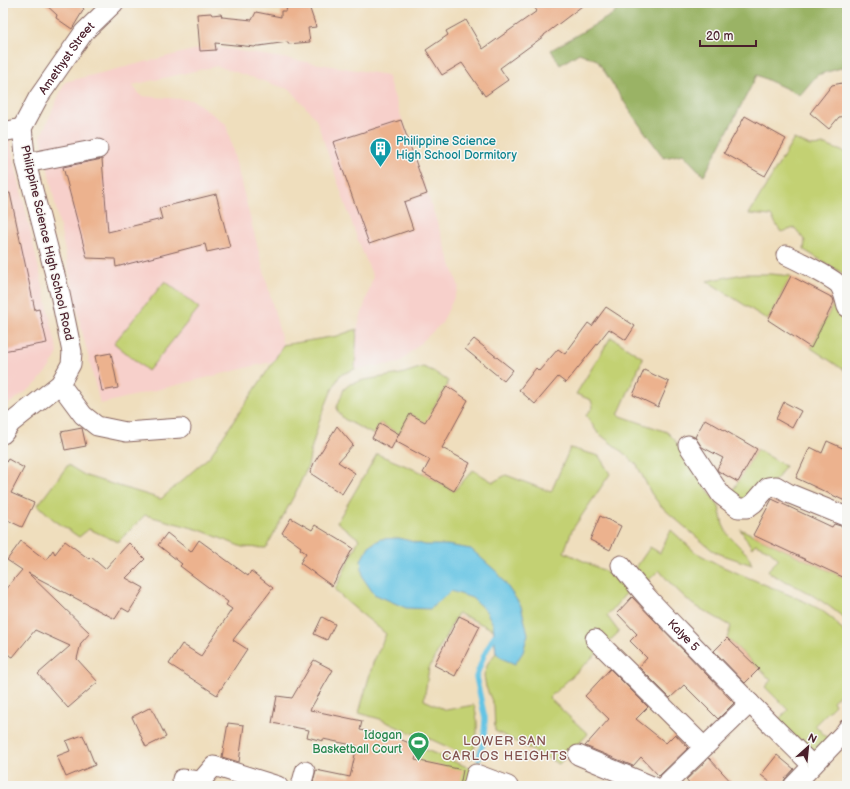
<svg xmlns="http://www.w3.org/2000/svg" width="850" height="789" font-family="'Balsamiq Sans',sans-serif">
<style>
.built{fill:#f7d0cb}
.green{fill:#c3d173;stroke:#86784f}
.forest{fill:#9ab365;stroke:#726948}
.water{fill:#65c4e4;stroke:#587288}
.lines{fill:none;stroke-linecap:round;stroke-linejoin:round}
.stream{stroke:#65c4e4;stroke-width:5.5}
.building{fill:#ecb28e}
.minor-casing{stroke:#84625e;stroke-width:21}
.minor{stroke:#fff;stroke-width:19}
.labels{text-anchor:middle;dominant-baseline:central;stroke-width:3;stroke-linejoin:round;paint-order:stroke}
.street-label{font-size:12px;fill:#4a1f2b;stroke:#f6f6f2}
.culture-label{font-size:12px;fill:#0d838f;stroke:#f6f6f2;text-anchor:start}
.leisure-label{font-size:12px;fill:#27864d;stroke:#f6f6f2;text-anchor:end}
.neighbourhood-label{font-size:13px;letter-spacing:1px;fill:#83524e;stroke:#f6f6f2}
</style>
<rect width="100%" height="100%" fill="#f6f6f2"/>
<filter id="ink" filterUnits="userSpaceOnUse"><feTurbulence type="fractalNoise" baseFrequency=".025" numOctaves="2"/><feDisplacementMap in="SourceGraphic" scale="8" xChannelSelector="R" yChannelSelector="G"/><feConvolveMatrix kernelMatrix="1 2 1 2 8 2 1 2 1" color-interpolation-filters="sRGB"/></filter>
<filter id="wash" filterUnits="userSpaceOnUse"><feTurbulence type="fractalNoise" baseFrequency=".012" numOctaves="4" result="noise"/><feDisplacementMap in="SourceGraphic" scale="16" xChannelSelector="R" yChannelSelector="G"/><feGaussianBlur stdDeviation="0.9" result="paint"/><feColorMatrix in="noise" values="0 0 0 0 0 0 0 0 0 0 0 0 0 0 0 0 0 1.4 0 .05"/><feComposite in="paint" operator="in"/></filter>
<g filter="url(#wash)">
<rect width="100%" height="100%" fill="#efdebd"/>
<path class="built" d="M209,46L387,75L459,287L442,323L399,363L355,369L357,329L373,277L357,238L316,119L291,90L217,66L132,85L141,96L193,100L226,124L283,345L274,361L100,404L79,319L41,136L65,82Z
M9,137L58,353L50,367L37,383L31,388L3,408V139Z"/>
<path class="green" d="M794,139L810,146L825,145L847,153V276L804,250L805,241L795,228L781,232L771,216L749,214Z
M743,274H771L791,276L768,320L707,281Z
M165,281L199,308L148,371L114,343Z
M836,299L847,340V372L811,348Z
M357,329L355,369L340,375L331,392L320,419L311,450L308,466L295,494L266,548L242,547L200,530L145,515L118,542L89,529L79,537L54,520L38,505L68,465L86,476L161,499L210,456L274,361L283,345L337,336Z
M611,337L643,358L618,415L667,432L674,439L719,507L723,525L728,535L748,555L752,565L720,554L712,550L673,517L660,505L651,493L637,465L626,455L597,432L586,415L593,407L591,400L576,394Z
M423,367L433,371L448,381L447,386L432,410L430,425L410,414L399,434L380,423L374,435L344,419L338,412L337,407L344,389L350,384L364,380L401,374Z
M570,448L599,456L610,474L572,530L564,552L607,572L628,591L607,616L619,632L549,698L588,734L559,764L495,731L494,706L486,687L484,675L488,663L496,653L494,630L458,613L429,668L424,700L446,710L474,705C480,727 477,738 471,759L461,753L430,739L406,731L380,719L359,713L373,663L386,634C369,619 350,606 335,590L359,539L337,522L377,454L423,473L454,491L473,470L493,482L506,475L551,492Z
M757,449L785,466L777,479L750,498L743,499L732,492Z
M740,529L847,579V621C823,599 800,588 771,574L768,570L779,559L769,550L755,544L752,548Z
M671,530L695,552L721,566L806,602L821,610L833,619L847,636V688L833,701L835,705L815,725L829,740L815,756L777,721L788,710L765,687L771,680L727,638L731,626L692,604L670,583L659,570L646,583L635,569L650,547L660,553Z
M419,747L472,769L469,786H376Z"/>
<path class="forest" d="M619,3H847V69L841,68L817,75L800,95L757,75L704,176L683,154L664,158L636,120L597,60L579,53L560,65L551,50L615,13Z"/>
<path class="water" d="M399,538L425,545H447L471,549L498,573L521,606L528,634L523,652L515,664L503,659L496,653L493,624L486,611L472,598L451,591L430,609L406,608L374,594L363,578L361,560L369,546L381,539Z"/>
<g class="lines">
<path class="stream" d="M479,758L484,738L485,718L476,677L484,655L494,636"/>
</g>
<g id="blocks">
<path class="building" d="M44,3H78L84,9L72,29L56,18L57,15Z
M288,3H308L316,27L308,28L310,42L288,44V42L259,46H256L255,47L215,43L216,50L200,51L197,14L211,13L212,15L221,14L222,17L252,20L256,12L281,17V11H286Z
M531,3H586L544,35V36L500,68L508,80L485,96L462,63L442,75L426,50L448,35L446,31L466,20L483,49L537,11Z
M847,82V116L839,117L829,129L810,113L832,85Z
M745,116L786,139L765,176L724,153Z
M401,120L427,194L404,202L413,229L369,244L333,142Z
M102,159L108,232L162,219L159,208L216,194L230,247L207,252L205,244L116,267L115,259L87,258L63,167Z
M10,193L35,310L39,309L47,343L3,351V194Z
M791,276L833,298L834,302L811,348L768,320Z
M606,307L635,326L626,340L609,329L566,383L558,377L535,404L519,390L536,368L539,371L558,349L565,354L588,323L592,326Z
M474,339L513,370L504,381L465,349Z
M111,353L118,388L102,391L95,356Z
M644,370L669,382L658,407L633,395Z
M447,386L468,400L442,448L470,463L454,491L423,473L430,460L395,441L410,414L425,422Z
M784,402L801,411L792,428L776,419Z
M705,419L757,449L738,482L718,471L717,469L723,458L702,447L695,437Z
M380,423L399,434L391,449L372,438Z
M337,426L353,445L338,462L355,473L342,494L310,473L314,463Z
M82,428L86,446L65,450L61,432Z
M827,441L847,450V505L844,504L845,501L796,478L810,447L822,453Z
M8,459L24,468L11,493L34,503L22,527L3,518V467Z
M772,499L832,527L834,524L847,528V579L753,535Z
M600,516L621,526L610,550L590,540Z
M291,518L312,530L315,525L353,548L332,586L300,563L306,553L300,549L301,547L282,533Z
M167,533L191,552L199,540L248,576L251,571L273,588L233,640L247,649L217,695L169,664L182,644L201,656L232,609L226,605L228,602L180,566L182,564L158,545Z
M21,541L46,560L53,550L55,554L65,541L89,559L91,557L105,569L129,543L145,559L126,578L144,588L129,612L122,608L115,619L28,573L90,633L81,643L77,659L98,682L68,708L38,674L70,646L35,630L13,657L3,652V592L22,570L7,560Z
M632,597L734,703L718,719L684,685L670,698L639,667L647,658L630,641L637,634L617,613Z
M459,616L480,626L455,676L434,665Z
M322,617L335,624L327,640L314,634Z
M727,638L759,669L745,683L714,651Z
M314,660L333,670L310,710L362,721L360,730L392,736L419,747L415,760L463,770L460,786H312L316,770L350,777L357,746L323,739V741L307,737L309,730L272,723L277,696L292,698Z
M610,669L648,707L636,719L666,743L675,734L688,748L659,776L641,757L633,766L585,746L609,719L585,696Z
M151,707L166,737L146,747L132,717Z
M228,723L244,725L239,762L222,757Z
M83,735L95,765L66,777L57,756L70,751L66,741Z
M777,755L794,769L785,779L782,786H775L761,775Z
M709,758L735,786H691L686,780Z"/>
</g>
</g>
<g filter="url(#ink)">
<use href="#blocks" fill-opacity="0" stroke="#84625e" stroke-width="1"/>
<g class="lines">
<defs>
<g id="minor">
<path d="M3,132L22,128"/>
<path d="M26,163L98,149"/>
<path d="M786,255C797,260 835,279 840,286C844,293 845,300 847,307"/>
<path d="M60,384L83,415L97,426L126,432L181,428"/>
<path id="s1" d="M3,434L11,423L60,384L71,364L72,352L60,294L26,163L22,128L38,98L84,32L114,3"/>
<path d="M688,445L721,495L738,508H747L754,503L768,487L776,486L788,493L847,517"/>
<path id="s2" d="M621,565C642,594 669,620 694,646C733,686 772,726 812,765"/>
<path d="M595,639L704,747"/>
<path d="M578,755L652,786"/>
<path d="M182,779L201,781L214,766L278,786"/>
<path d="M301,786L305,771"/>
<path d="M473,786L476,774L508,786"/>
<path d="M664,786L750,703"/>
<path d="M793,786L845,732L847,729"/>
</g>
</defs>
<use href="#minor" class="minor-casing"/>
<use href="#minor" class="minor"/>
</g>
</g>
<defs>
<symbol id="building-pin" viewBox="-11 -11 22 30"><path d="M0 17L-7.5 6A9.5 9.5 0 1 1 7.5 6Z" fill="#0f9aa8" stroke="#f6f6f2"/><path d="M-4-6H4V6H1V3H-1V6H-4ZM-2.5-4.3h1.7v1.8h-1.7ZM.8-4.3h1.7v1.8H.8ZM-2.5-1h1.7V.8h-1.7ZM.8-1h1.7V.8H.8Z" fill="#fff"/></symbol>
<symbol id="stadium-pin" viewBox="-11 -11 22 30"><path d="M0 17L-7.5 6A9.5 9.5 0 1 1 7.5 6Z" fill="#2e9e5b" stroke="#f6f6f2"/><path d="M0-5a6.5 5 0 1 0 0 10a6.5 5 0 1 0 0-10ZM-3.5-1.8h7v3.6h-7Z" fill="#fff"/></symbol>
</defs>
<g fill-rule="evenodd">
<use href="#building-pin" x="368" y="136" width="25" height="34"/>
<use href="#stadium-pin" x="406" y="730" width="25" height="34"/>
</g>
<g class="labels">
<g class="street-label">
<text stroke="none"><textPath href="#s1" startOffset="424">Amethyst Street</textPath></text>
<text transform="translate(47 243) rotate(77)">Philippine Science High School Road</text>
<text stroke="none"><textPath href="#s2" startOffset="94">Kalye 5</textPath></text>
</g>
<g class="culture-label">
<text x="396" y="141">Philippine Science<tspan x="396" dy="14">High School Dormitory</tspan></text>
</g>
<g class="leisure-label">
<text x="402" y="735">Idogan<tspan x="402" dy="14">Basketball Court</tspan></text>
</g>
<g class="neighbourhood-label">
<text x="505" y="741">LOWER SAN<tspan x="505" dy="15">CARLOS HEIGHTS</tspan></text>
</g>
</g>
<rect width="850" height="789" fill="none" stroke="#f6f6f2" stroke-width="16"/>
<g transform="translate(808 747) rotate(27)" stroke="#f6f6f2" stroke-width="3" paint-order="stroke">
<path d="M0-3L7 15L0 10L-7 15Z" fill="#4a1f2b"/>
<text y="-6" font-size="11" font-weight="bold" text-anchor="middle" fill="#4a1f2b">N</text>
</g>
<path d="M700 40v6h56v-6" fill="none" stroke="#4a1f2b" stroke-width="2"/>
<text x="706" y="40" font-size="12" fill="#4a1f2b" stroke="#f6f6f2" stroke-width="3" paint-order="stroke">20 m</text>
</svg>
